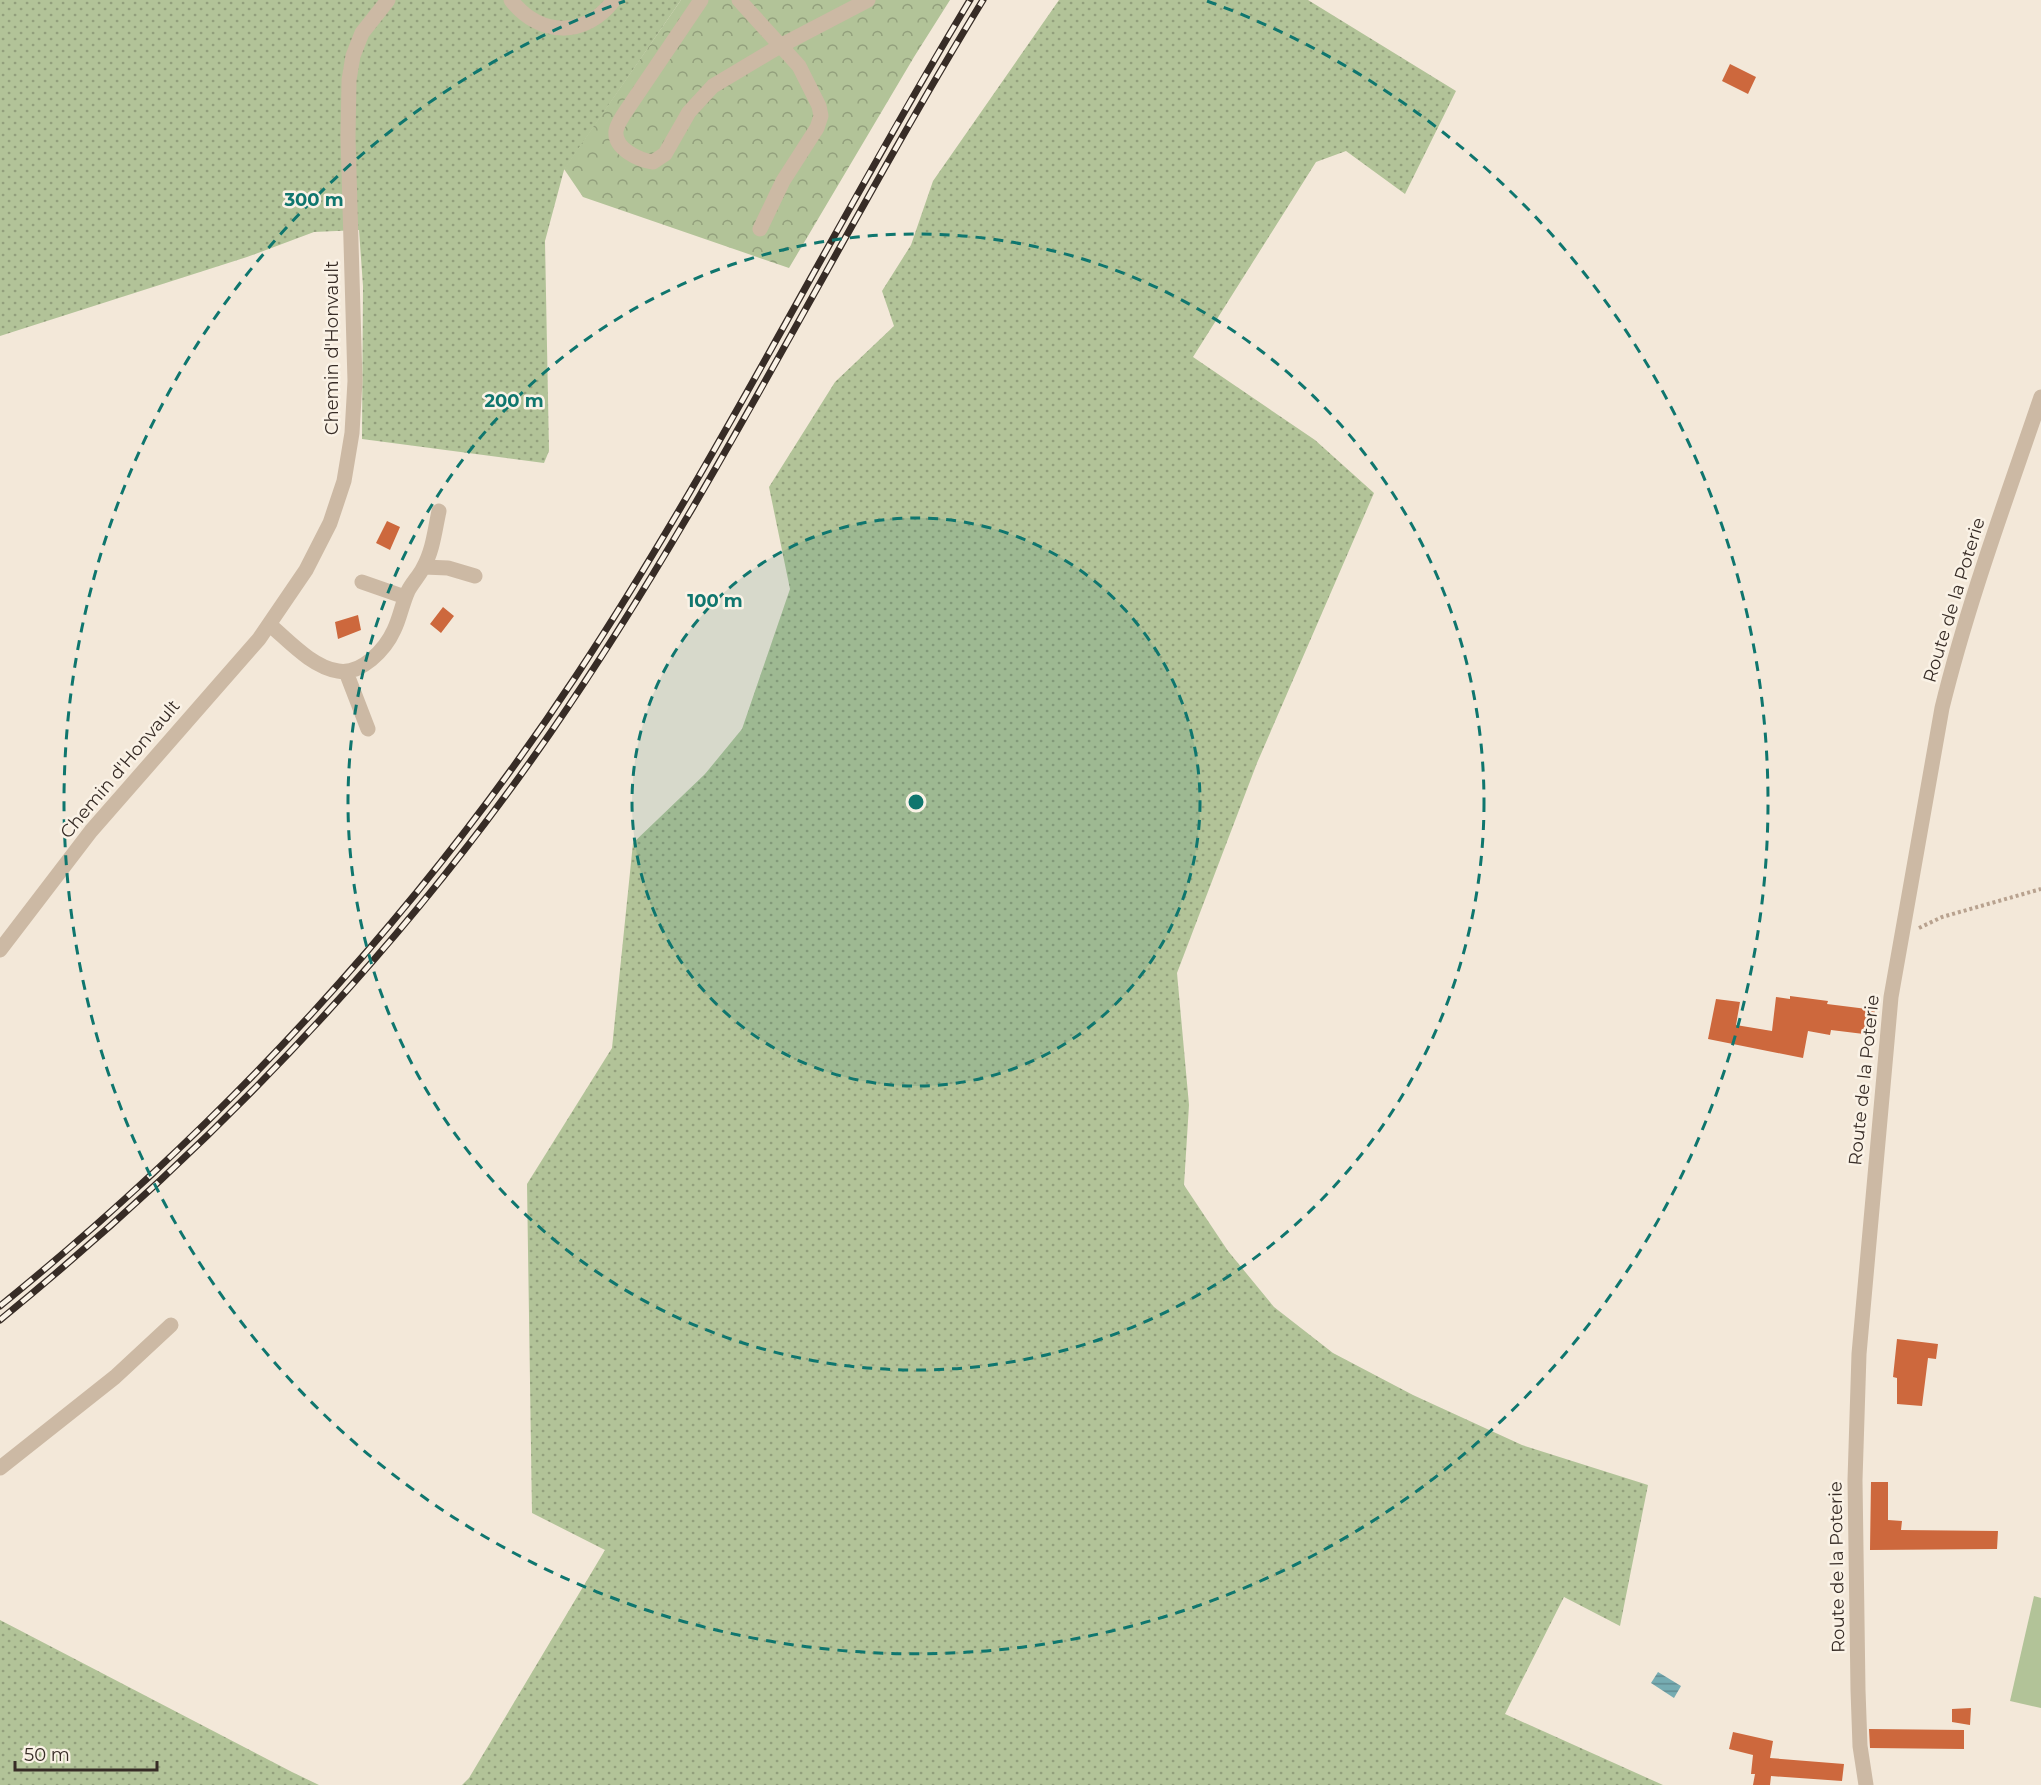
<svg xmlns="http://www.w3.org/2000/svg" width="2041" height="1785" font-family="Montserrat,sans-serif">
<style>
.grass{fill:url(#grass-dots)}
.park{fill:url(#park-crowns)}
.pitch{fill:#b2c398}
.water{fill:url(#water-rules)}
.building{fill:#cd683d}
.lines{fill:none;stroke-linecap:round;stroke-linejoin:round}
.path{stroke:#b8a28f;stroke-width:4;stroke-dasharray:3 3;stroke-linecap:butt}
.minor{stroke:#ccb9a4;stroke-width:15}
.rail-casing{stroke:#372c26;stroke-width:7}
.rail{stroke:#faf2e6;stroke-width:4.5;stroke-dasharray:14;stroke-linecap:butt}
.ring{fill:none;stroke:#0f766e;stroke-width:3;stroke-dasharray:10 8}
.labels{text-anchor:middle;dominant-baseline:central;stroke-width:5;stroke-linejoin:round;paint-order:stroke}
.street-label{font-size:18px;fill:#372c26;stroke:#faf2e6}
.centre{fill:#0f766e;stroke:#faf2e6;stroke-width:3}
.ring-label{font-size:18px;text-anchor:middle;font-weight:bold;fill:#0f766e;stroke:#faf2e6;stroke-width:5;stroke-linejoin:round;paint-order:stroke}
</style>
<defs>
<pattern id="grass-dots" width="8" height="8" patternUnits="userSpaceOnUse" patternTransform="scale(1.5)"><rect width="8" height="8" fill="#b2c398"/><path d="M2 2h.1M6 6h.1" fill="none" stroke="#929f7c" stroke-width="1.8" stroke-linecap="round"/></pattern>
<pattern id="park-crowns" width="20" height="18" patternUnits="userSpaceOnUse" patternTransform="scale(1.5)"><rect width="20" height="18" fill="#b2c398"/><path d="M2 6a3 3 0 1 1 6 0M12 15a3 3 0 1 1 6 0" fill="none" stroke="#929f7c"/></pattern>
<pattern id="water-rules" width="6" height="5" patternUnits="userSpaceOnUse" patternTransform="scale(1.5)"><rect width="6" height="5" fill="#76acb2"/><path d="M0 2.5h6" fill="none" stroke="#628c91"/></pattern>
</defs>
<rect width="100%" height="100%" fill="#f3e8d9"/>
<path class="grass" d="M0,0H681L564,170L545,241L549,451L544,463L362,439L363,286L359,230L314,232L247,257L0,336Z
M1059,0H1308L1456,91L1405,194L1346,151L1316,162L1193,357L1315,440L1374,493L1257,763L1177,973L1189,1105L1184,1185L1228,1251L1274,1307L1333,1353L1413,1395L1522,1445L1648,1485L1620,1626L1564,1597L1505,1714L1663,1785H462L469,1778L605,1550L532,1513L527,1184L612,1048L633,843L705,774L742,729L790,589L769,487L835,382L894,326L882,291L911,245L933,181Z
M0,1620L292,1772L319,1785H0Z"/>
<path class="park" d="M681,0H950L914,57L789,268L583,197L564,169Z"/>
<path class="pitch" d="M2034,1596L2041,1598V1708L2010,1701Z"/>
<path class="water" d="M1658,1672L1681,1686L1674,1698L1651,1683Z"/>
<path class="building" d="M1730,64L1756,77L1748,94L1722,81Z
M387,521L400,527L390,550L376,543Z
M443,607L454,616L441,633L430,624Z
M358,615L361,630L338,639L335,622Z
M1790,996L1828,1001L1827,1004L1875,1010L1872,1035L1831,1030L1830,1035L1808,1031L1803,1058L1708,1039L1716,999L1740,1002L1736,1025L1772,1031L1776,997L1790,999Z
M1897,1339L1938,1344L1936,1359L1928,1358L1922,1406L1897,1404V1378L1893,1377Z
M1871,1482H1888V1520L1902,1521L1901,1530L1998,1531L1997,1549L1870,1550Z
M1971,1708L1970,1725L1952,1722V1709Z
M1869,1729L1964,1730V1749L1870,1748Z
M1733,1732L1773,1741L1770,1758L1844,1764L1842,1781L1771,1776L1770,1785H1753L1755,1774H1751L1753,1755L1729,1749Z"/>
<g class="lines">
<path class="path" d="M1919,928L1942,917L2041,889"/>
<path class="minor" d="M511,0C540,37 585,38 614,0
M701,0L624,114C621,119 617,125 616,131C614,149 639,160 653,162L665,154L689,112L713,86L780,46L868,0
M739,0L799,66L819,106L821,116L817,128L783,181L760,229
M424,567L448,568L475,576
M362,582L405,597
M270,625C289,641 312,667 338,671C361,675 385,650 394,630C400,618 402,604 408,591C412,583 419,576 423,568C433,551 435,529 439,511
M346,672L368,729
M0,950L91,831L259,639L306,570L330,523L344,481L352,433L355,381L348,137L349,80L353,56L362,33L388,0
M0,1468L115,1377L171,1325
M1866,1785L1860,1746L1858,1690L1855,1480L1859,1354L1891,997L1942,708C1968,602 2006,500 2041,397"/>
<defs>
<path id="rail" d="M0,1306C222,1126 419,914 576,676C720,458 835,223 970,0
M0,1320C209,1149 398,954 551,732C712,499 835,242 983,0"/>
</defs>
<use href="#rail" class="rail-casing"/>
<use href="#rail" class="rail"/>
</g>
<circle cx="916" cy="802" r="284" fill="#0f766e" fill-opacity=".12"/>
<g class="ring">
<circle cx="916" cy="802" r="284"/>
<circle cx="916" cy="802" r="568"/>
<path d="M1207 1A852 852 0 1 1 625 1"/>
</g>
<g class="labels">
<g class="street-label">
<text transform="translate(332 348) rotate(-90)">Chemin d'Honvault</text>
<text transform="translate(1954 600) rotate(-73)">Route de la Poterie</text>
<text transform="translate(120 769) rotate(-50)">Chemin d'Honvault</text>
<text transform="translate(1864 1080) rotate(-84)">Route de la Poterie</text>
<text transform="translate(1837 1567) rotate(-91)">Route de la Poterie</text>
</g>
</g>
<circle cx="916" cy="802" r="9" class="centre"/>
<g class="ring-label">
<text x="314" y="206">300 m</text>
<text x="514" y="407">200 m</text>
<text x="715" y="607">100 m</text>
</g>
<path d="M15 1761v9h142v-9" fill="none" stroke="#372c26" stroke-width="3"/>
<text x="24" y="1761" font-size="18" fill="#372c26" stroke="#faf2e6" stroke-width="4.5" paint-order="stroke">50 m</text>
</svg>
